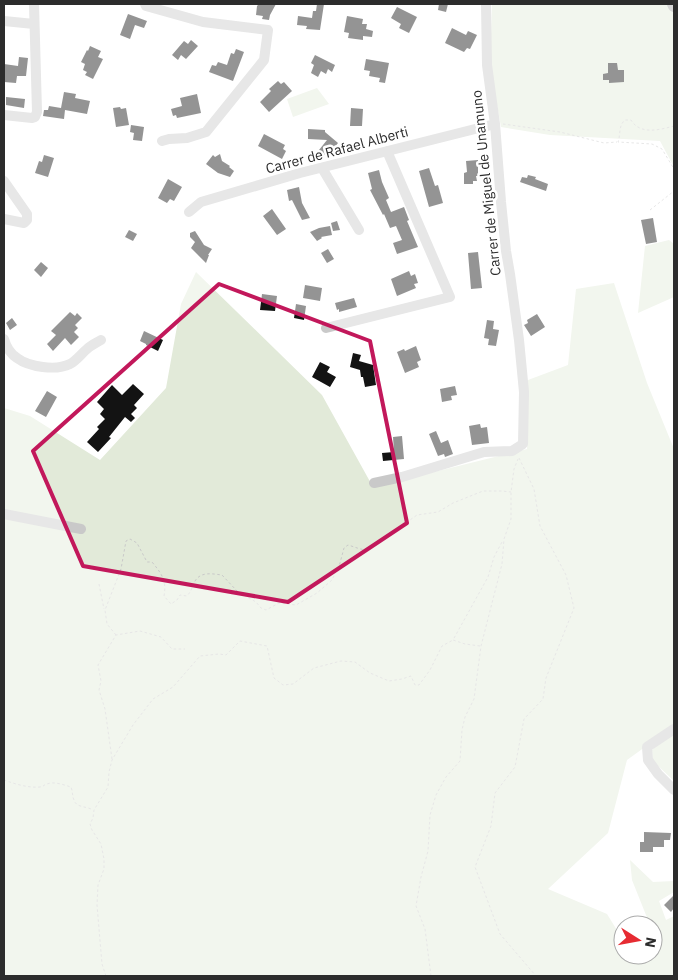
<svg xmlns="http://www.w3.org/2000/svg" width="678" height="980" font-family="'IBM Plex Sans',sans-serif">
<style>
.green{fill:#e2ead9}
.building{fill:#131313}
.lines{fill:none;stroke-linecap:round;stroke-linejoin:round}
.path{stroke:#c9c9c9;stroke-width:1;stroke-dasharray:2.5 2.5;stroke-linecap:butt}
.minor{stroke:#c9c9c9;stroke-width:10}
.major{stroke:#a4a4a4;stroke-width:12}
.marked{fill:none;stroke:#c2185b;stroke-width:4;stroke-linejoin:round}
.labels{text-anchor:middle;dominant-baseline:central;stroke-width:5;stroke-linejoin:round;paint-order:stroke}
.street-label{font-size:14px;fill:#2c2c2c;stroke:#fff}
</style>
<rect width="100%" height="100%" fill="#fff"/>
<path class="green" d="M492,4H669L674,15V167L660,141L550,135L501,127L490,66Z
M317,88L329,104L293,117L287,99Z
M669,240L674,244V297L638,313L645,246Z
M196,272L322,395L373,487L527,449L528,380L568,365L576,289L614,283L647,383L674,449V726L627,760L608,833L548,889L607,914L623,940V955H653V925H650L632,880L630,860L653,882L674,881V892L659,901L666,920L674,916V976H4V408L30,416L100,460L166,388L181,304Z
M674,732V781L653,761L652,750L668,735Z"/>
<path class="building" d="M259,4H276L270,15L269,20L262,19L263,16L256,15L257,6Z
M317,4H324L320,30L306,29L307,26L297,25L298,16L312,18L313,11H316Z
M439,4H448L446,12L438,10Z
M397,7L417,17L409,33L399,28L401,24L391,18Z
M128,14L147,21L144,28L135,25L130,39L120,35Z
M347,16L363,19L362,24H367L366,29L373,31L372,37L363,36V40L348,38L349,33L344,32Z
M452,28L466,35L468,31L477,35L470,49L467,48L464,52L445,43Z
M191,40L198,46L186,59L181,55L178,60L172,55L184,41L188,44Z
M90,46L101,51L98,57L103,59L93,79L85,75L87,72L83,70L85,64L81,62L87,50L88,51Z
M236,49L244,52L233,81L209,72L212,65L216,66L218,62L227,65L231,53L234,54Z
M315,55L335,65L332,72L328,69L326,74L321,71L318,77L311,73L314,65L311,63Z
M19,57L28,58L26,76H17L16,83L4,82V64L18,66Z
M366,59L389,63L385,83L379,82L380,78L369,76L370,71L364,70Z
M608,63H617L618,70H624V82L609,83V80H603V74L608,73Z
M278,81L281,84L284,82L292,91L269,112L260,102L271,91L269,89Z
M64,92L76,94L75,98L90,101L87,114L65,110L64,119L43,116L44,110H48L49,106L61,108Z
M197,94L201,113L177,118L176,115L173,116L171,109L182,106L180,98Z
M6,97L25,99L24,108L6,105Z
M120,107L121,109L126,108L129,125L116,127L113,108Z
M351,108L363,109L362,126H350Z
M131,125L144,127L142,141L133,140L134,133L130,132Z
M308,129L325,130V132L338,143L327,157L319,150L327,140L308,139Z
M264,134L285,145L283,149L286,151L282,159L258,146Z
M220,154L222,161L230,166L229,167L234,171L230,177L218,173L206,164L213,155L215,157Z
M44,155L54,158L48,177L35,173L39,161L42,162Z
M478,160V176H476L477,181H473V184H464V173L467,172L466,161Z
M429,168L435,186L438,185L443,203L429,207L419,171Z
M379,170L382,182L389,198L386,200L391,212L404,207L409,220L407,221L418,247L397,254L393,243L402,240L396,226L390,228L384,214L383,215L370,190L372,189L368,173Z
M528,175L536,177L535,179L548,184L546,191L520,182L522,177L527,178Z
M168,179L182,187L174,201L170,199L167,203L158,198Z
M299,187L302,203L310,218L302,220L292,200L289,201L287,190Z
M272,209L286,229L277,235L263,216Z
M653,218L657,242L646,244L641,220Z
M337,221L340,230L333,231L331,223Z
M330,226L332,235L321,237L322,238L317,241L310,232L319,228Z
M129,230L137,234L133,241L125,237Z
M195,231L204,245L212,249L208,255H209L206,263L191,248L195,242L190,237V233Z
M328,249L334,259L327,263L321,253Z
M478,252L482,288L471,289L468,253Z
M41,262L48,268L41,277L34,270Z
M409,271L411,276L415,274L418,283L414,284L416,288L397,296L391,279Z
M305,285L322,288L320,301L303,298Z
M262,294L277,296L275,311L260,310Z
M354,298L357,307L339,312V309L337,310L335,303Z
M296,304L306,306L304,320L294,318Z
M70,312L75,316L77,313L82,318L75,325L78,328L74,332L79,337L71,345L65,338L53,351L47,344L56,335L51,331Z
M537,314L545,327L531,336L524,325L528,323L527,320Z
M12,318L17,325L10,330L6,323Z
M487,320L494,321L493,329L499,330L496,346L488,345L489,339L484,338Z
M144,331L163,340L158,351L146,345V344L140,341Z
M416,346L421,360L417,362L419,367L405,373L397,352L404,349L405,351Z
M353,353L361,355L359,361L373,365L376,385L365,387L363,377H361L360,370L350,367Z
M320,362L330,367L327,372L336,377L330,387L312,377Z
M133,384L144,394L134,405L137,408L131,414L135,418L131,422L125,417L109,437L111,438L98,452L87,442L99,429L97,427L105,419L100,414L104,409L97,402L112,385L122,395Z
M455,386L457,395L451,396L452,400L442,402L440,389Z
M47,391L57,397L46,417L35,411Z
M480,424L481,428L487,427L489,443L472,445L469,426Z
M436,431L441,443L448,440L453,454L445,457L444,454L438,456L429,434Z
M402,436L404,459L383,461L382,453L394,452L393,437Z
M644,832L671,833L670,840H664V847H653V852H640V842H644Z
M674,895V908L671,912L664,905Z"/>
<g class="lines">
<path class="path" d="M503,124L560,132L604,143L617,142
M674,126C659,130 640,135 631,120H625C618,126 621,134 618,142L652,144L662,149L674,169
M650,210L674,191
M519,458L534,489L540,526L566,575L574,608L546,678L543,699L524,719L515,767L495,793L491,826L475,867L500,934L536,976
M99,584L104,609
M116,635L107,624L105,610L121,569L126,541L130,539L137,543L147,562H152C161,573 167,580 164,596L171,604L177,600L180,595L187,596C193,589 191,588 195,581C201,571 213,574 222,575L237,591L256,602L261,608L266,610L279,603L296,605L317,593L332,580L340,563L344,548L348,545C355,547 361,550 368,550L417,515L438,512L453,503L483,491H502L511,492
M480,646L465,644L453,640L488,577L494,557L503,540
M112,759L105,709L99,690L101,681L98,665L116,635L140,631L161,637L172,649H185
M4,780C15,784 28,788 40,787C45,786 43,785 47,784C54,781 64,785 71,787C73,792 72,796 74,800C76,808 87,806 93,810
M106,976L102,964L97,905L98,885L104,869V859L101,844L92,830L90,824L93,818L94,810L108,787L109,772L112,760L133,725L153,699L173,687L200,656L219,654L226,655L240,641L267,646L274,678L283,685L293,684L314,668L341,661L355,662L370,673L389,681L402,679L411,676L415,685H419L430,670L442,646L453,640
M431,976L425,929L416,906L421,877L428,851L430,815L436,795L446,777L460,761L462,730L465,717L474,699L481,646L502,564L504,539L511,519V492L514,469L518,459"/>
<path class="minor" d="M145,4L146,6L203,22L268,30L264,60L206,132L187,138L169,139L162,141
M4,21L34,24
M4,115L32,118L35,117L37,112L34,4
M322,168L359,230
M4,181L27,214V220L24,223L4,219
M189,212L201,202L300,173L495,124
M326,328L450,297L387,151
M4,339C6,346 11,354 17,358C29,367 56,371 70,364C77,360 81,354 87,349C91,345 96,343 101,340
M374,483L402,477L484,452L512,451L523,444L524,392L519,340L510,274L506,251L501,202L495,124L487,65L486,4
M4,514L81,529
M674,729L647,747L648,760L658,774L674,790"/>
<path class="major" d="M673,4L674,6"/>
</g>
<path d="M0 0H678V980H0ZM219,284L370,341L407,523L288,602L83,566L33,451Z" fill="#fff" fill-opacity=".55" fill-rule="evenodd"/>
<path class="marked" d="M219,284L370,341L407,523L288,602L83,566L33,451Z"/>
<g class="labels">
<g class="street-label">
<text transform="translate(337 150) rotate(-15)">Carrer de Rafael Alberti</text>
<text transform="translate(486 183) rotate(-96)">Carrer de Miguel de Unamuno</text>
</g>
</g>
<rect width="678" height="980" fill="none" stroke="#2c2c2c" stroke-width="10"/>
<g transform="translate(638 940) rotate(101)"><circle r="24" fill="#ffffff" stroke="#ababab"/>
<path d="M0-4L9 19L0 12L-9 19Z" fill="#e62b32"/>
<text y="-8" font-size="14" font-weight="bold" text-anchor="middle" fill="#2c2c2c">N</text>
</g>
</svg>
